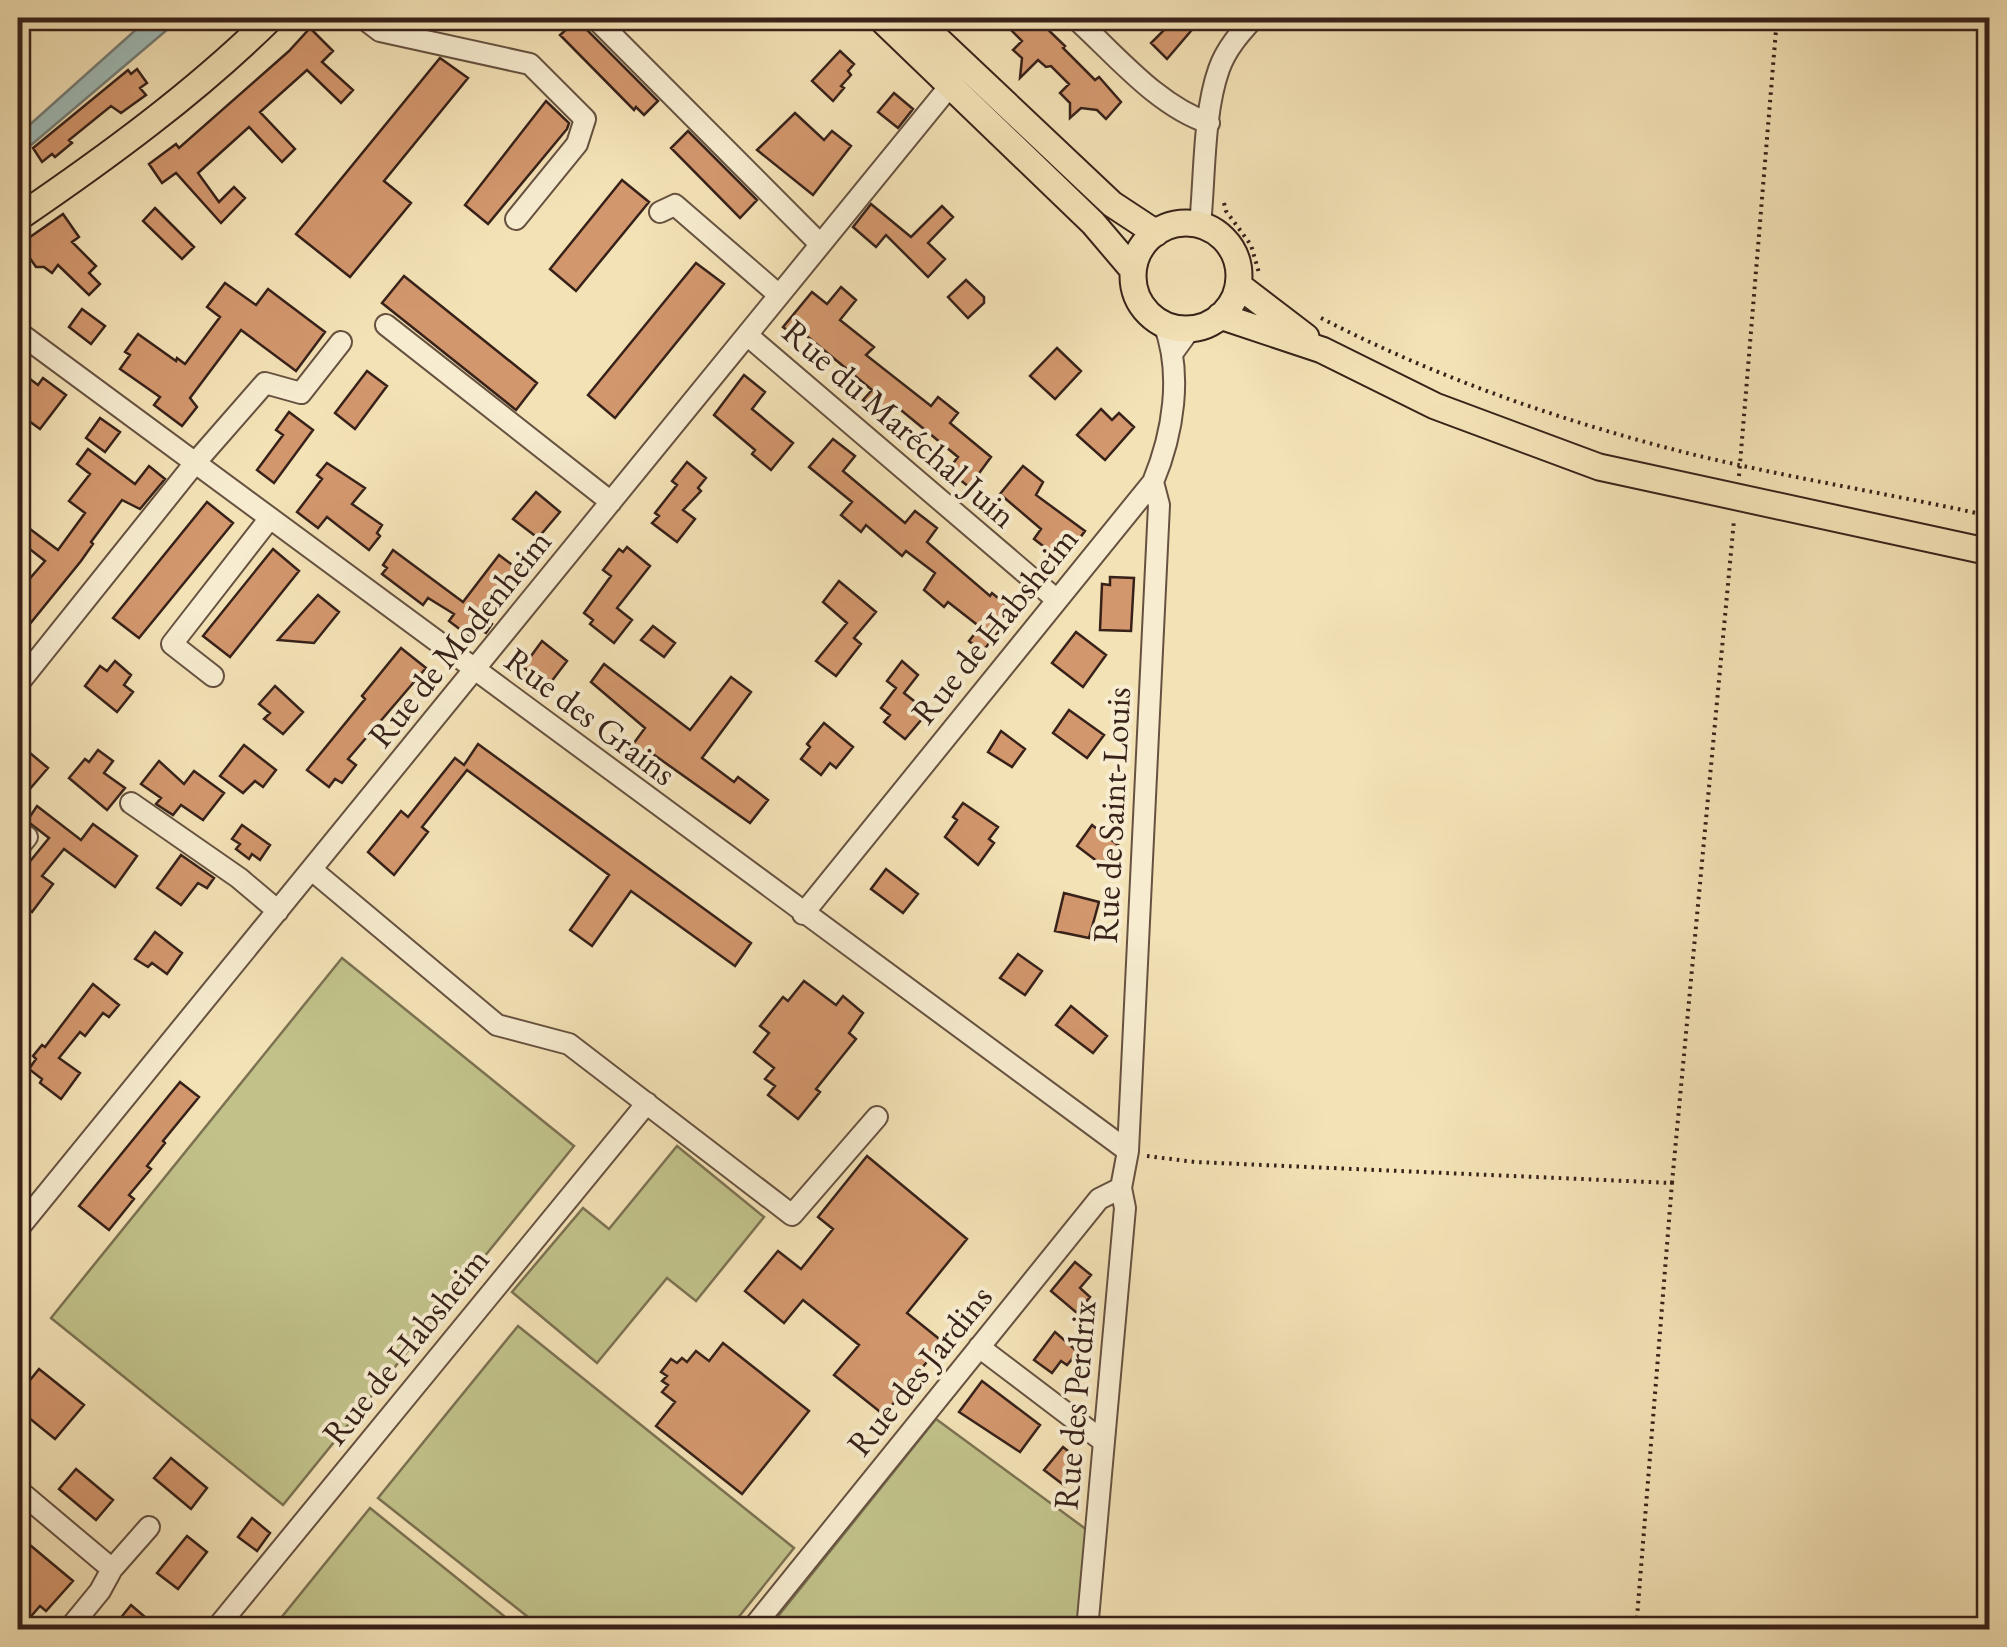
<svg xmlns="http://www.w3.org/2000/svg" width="2007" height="1647" font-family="'EB Garamond',serif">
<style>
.green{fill:#c1c28a;stroke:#7c7252;stroke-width:2.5}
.water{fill:#9fbcb8;stroke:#757e78;stroke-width:2.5}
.building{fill:#d3976d;stroke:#372119;stroke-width:2.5}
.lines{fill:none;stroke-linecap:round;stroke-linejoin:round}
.minor-casing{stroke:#665140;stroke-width:24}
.major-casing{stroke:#372119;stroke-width:29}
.path{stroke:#372119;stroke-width:4;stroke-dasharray:2.5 5;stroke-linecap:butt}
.minor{stroke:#f7ecd0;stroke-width:20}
.major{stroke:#f3e2b6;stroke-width:25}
.labels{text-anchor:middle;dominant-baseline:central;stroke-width:8;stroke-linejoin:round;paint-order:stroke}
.street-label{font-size:35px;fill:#372119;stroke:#f7ecd0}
</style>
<rect width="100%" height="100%" fill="#f3e2b6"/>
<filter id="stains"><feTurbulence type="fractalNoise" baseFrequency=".002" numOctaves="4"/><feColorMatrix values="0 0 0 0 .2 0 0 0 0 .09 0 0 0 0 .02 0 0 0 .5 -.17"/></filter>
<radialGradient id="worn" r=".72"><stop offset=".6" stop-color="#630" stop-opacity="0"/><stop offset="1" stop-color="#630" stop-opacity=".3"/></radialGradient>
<path class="green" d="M342,958L574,1146L283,1505L51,1318Z
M677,1146L764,1217L696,1301L667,1278L597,1363L512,1292L583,1208L609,1229Z
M518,1326L794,1548L729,1629H543L378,1498Z
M936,1419L1098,1538L1088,1629L767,1630Z
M370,1508L520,1629H272Z"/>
<path class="water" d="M149,18H181L30,146L18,152V130L25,129Z"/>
<path class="building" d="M579,18L585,28L658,101L644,115L636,107L634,110L560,35Z
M999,18H1036L1065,46L1063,48L1095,80L1099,77L1121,102L1106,119L1097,110L1081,108L1070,118V103L1060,93L1069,84L1051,66L1046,67L1038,60L1020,78L1022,58L1013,50L1022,41Z
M1176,18H1202L1167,59L1151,43Z
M310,28L333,51L322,62L353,90L341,103L307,70L260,112L295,149L282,162L249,127L198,173L219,202L234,187L245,198L221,223L176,173L162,183L149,164L176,144L179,148L289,51Z
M840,51L854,64L848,71L851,75L841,86L844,88L833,101L812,81Z
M440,58L468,78L384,181L411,203L350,277L296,234Z
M137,69L147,83L140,88L146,95L121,113L111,106L69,140L72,143L55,157L52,154L42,162L33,148L128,70L131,74Z
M894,93L913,109L898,128L878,112Z
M546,101L569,123L567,129L488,224L465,205Z
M795,113L824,140L832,131L851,146L813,195L757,150Z
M688,131L757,200L740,218L671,148Z
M622,180L649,202L576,291L550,269Z
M871,204L911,237L942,206L953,217L928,243L945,259L928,277L886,235L876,247L853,227Z
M155,208L194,247L182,259L143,221Z
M63,214L79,237L72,242L96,266L89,273L100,284L89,295L58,265L52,273L44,267H36L20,244Z
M696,263L724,284L615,418L588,395Z
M404,276L537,383L516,410L382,303Z
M966,280L984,297V303L968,318L948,297Z
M225,283L256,305L268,289L325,332L296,371L241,330L190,398L197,407L182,426L154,405L160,397L120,369L130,355L125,352L138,334L176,361L177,358L185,364L220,317L207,307Z
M841,287L856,300L840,320L874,347L866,355L931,406L938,397L958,413L950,423L991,457L969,487L948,470L958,457L896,406L886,418L863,400L872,390L802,332L797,338L783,327L812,292L827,304Z
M82,309L105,326L91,344L69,327Z
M1057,348L1081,371L1055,399L1030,376Z
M18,370L38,385L43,378L66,395L40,429L18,413Z
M367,371L387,386L355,429L335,413Z
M744,375L765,392L752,409L793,443L771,470L752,454L755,450L714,415Z
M1101,409L1112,420L1119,413L1134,427L1105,460L1077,435Z
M289,412L313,430L274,483L257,470L283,435L276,430Z
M100,418L120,432L105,452L86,438Z
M833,439L855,456L843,471L905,523L915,511L937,528L927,542L990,596L992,593L1015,612L982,652L969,641L980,627L948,602L944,607L924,590L935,573L906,551L902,556L866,525L861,532L841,515L852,502L809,467Z
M88,449L135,484L149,466L165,479L140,509L122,500L91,542L93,544L81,561L29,625L18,617V579L25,584L45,561L18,540V520L58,550L85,513L69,501L90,474L77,464Z
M687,462L706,478L698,488L701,491L683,510L695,519L677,542L652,523L659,516L655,513L677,485L672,481Z
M327,463L365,488L352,504L382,525L377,533L380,536L369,550L327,517L318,528L297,512L322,479L317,475Z
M1023,466L1043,482L1036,495L1085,531L1066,557L1059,552L1056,556L1034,539L1041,529L1000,494Z
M536,492L560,512L538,538L513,519Z
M207,502L233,523L139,638L113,618Z
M627,547L650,566L617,608L632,620L614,643L590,624L593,620L584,613L611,576L603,570L619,549L623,552Z
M273,549L299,571L230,657L203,636Z
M393,550L463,602L499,555L519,570L484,618L492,624L486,633L476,628L470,637L449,621L454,614L428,598L423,605L382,574L387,568L383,565Z
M1110,577L1134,578L1131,631L1100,630L1102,584L1110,585Z
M839,581L876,612L854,638L861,644L836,676L816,661L847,623L823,602Z
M318,595L339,612L314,643L278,640Z
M653,626L675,643L664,657L641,640Z
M1076,632L1106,655L1083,687L1052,663Z
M542,641L567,661L548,686L523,667Z
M401,648L426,668L348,759L356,765L342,783L335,779L329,787L307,770L365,699L362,696Z
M115,661L131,675L124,685L133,692L117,712L85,686L100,666L107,671Z
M902,661L918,675L904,693L928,712L905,739L884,722L890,715L881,708L896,688L887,681Z
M604,664L690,730L731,677L751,692L702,758L734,782L738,777L768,800L750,823L650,752L645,758L631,747L645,728L591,682Z
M275,686L303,712L283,734L264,719L270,713L259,704Z
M1069,710L1104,735L1087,758L1053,733Z
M824,723L853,747L836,768L830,763L821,775L801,759L810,747L807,744Z
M1001,731L1025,749L1012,767L988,752Z
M478,744L751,943L735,966L631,891L592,946L570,930L609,875L467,770L422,827L428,832L394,875L368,852L401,811L408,817L455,758L464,765Z
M244,745L276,770L263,787L255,781L243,793L220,776Z
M24,748L48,768L29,790L18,780V756Z
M98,750L113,761L104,773L125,788L107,810L69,778L85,759L89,762Z
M159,761L184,784L194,771L224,793L203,820L181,805L173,815L156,804L161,798L141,784Z
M963,803L998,827L989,839L994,843L978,865L945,837L957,820L953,817Z
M37,806L81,840L93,824L137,856L115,887L64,849L42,876L53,884L32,912L18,902V862L27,865L49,838L27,821Z
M242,825L270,845L260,860L252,854L249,859L236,849L240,844L232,839Z
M1092,825L1118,845L1102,865L1077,846Z
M181,855L214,878L207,888L198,883L181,905L157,888Z
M886,869L918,894L903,913L871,889Z
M1064,893L1099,902L1089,938L1055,931Z
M155,932L182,953L167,974L152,963L148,967L135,959Z
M1018,954L1042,971L1025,995L1000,978Z
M804,981L836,1005L843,996L863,1013L849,1033L856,1039L816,1089L820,1092L798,1119L768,1095L775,1086L765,1079L774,1068L754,1052L769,1033L760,1026L783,997L788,1001Z
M93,984L119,1005L109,1017L103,1013L85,1036L80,1032L59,1058L80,1073L61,1099L40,1083L42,1079L29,1069L36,1059L33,1056L42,1045L45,1047Z
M1071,1006L1107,1036L1093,1053L1056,1025Z
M180,1082L199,1097L163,1141L165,1143L147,1166L151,1169L129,1195L134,1199L109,1230L79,1206Z
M867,1156L967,1239L907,1313L943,1342L884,1415L834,1375L859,1345L803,1300L784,1323L745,1291L778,1251L801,1269L833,1229L818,1217Z
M1075,1262L1091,1275L1080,1288L1090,1297L1077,1313L1051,1291Z
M1055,1332L1078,1352L1067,1365L1061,1361L1052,1373L1034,1360Z
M723,1343L809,1411L742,1494L656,1426L675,1402L662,1392L668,1385L662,1381L667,1376L661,1372L671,1359L677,1363L682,1358L687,1362L696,1351L709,1361Z
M39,1369L84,1405L55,1439L18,1409V1395Z
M982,1381L1040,1425L1020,1452L959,1412Z
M1063,1447L1083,1463L1065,1486L1044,1470Z
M171,1458L207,1488L191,1509L154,1478Z
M76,1469L113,1500L96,1520L59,1489Z
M252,1518L270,1533L257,1551L238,1537Z
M18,1535L73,1581L46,1611L40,1606L19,1630Z
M187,1536L207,1552L178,1589L157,1573Z
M131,1605L160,1630H111Z"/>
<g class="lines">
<defs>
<path id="minor" d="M363,18L380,31L530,64L585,119L577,144L516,219
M595,18L820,244
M1075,18C1115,54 1157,106 1209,123
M660,212L675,205L779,295
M1200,225C1205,177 1203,114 1219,69C1226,49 1240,33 1254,18
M386,325L611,502
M18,332L1128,1151
M747,335L1057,600
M1174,351L1190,329
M213,676L172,644L270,518
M18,684L195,463L265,383L301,393L341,342
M131,803L239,878L278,911
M18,848L27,837
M312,870L497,1025L569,1044L792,1215L877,1117
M803,914L1153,482C1173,434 1183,374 1164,324
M18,1229L949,87
M979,1347L1103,1441
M18,1490L112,1569L149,1527
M68,1630L100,1591L112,1569
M215,1630L647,1103
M751,1630L1099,1199L1121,1188L1128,1151L1159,505L1153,482
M1087,1630L1125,1208L1121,1188"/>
<path id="major" d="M880,18L1093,223L1133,270
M915,18L1112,204L1156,233
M18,218C106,158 195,93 271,18
M1133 276a53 53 0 1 1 106 0a53 53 0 1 1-106 0Z
M1238,285L1306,337
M1220,316L1322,350L1435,406L1599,467L1990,552"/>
</defs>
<use href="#minor" class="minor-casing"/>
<use href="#major" class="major-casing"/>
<path class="path" d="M1224,203L1226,211L1251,245L1259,273
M1321,318C1437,378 1564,422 1691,454C1790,478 1891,494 1990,516
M1739,476L1777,18
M1147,1156L1195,1162L1672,1183L1636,1630
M1672,1183L1734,520"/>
<use href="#minor" class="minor"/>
<use href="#major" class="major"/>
</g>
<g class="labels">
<g class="street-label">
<text transform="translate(900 423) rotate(41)">Rue du Maréchal Juin</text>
<text transform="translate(994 625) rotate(-51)">Rue de Habsheim</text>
<text transform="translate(459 638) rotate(-51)">Rue de Modenheim</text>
<text transform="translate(591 716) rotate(37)">Rue des Grains</text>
<text transform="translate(1111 815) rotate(-87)">Rue de Saint-Louis</text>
<text transform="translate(405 1346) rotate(-51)">Rue de Habsheim</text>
<text transform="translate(919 1370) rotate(-51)">Rue des Jardins</text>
<text transform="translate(1074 1405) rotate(-85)">Rue des Perdrix</text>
</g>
</g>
<rect width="2007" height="1647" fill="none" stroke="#f3e2b6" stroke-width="60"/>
<rect x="20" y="20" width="1967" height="1607" fill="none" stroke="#372119" stroke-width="5"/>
<rect x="30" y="30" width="1947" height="1587" fill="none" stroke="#372119" stroke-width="2.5"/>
<rect width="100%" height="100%" filter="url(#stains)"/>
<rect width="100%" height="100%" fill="url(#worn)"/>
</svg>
